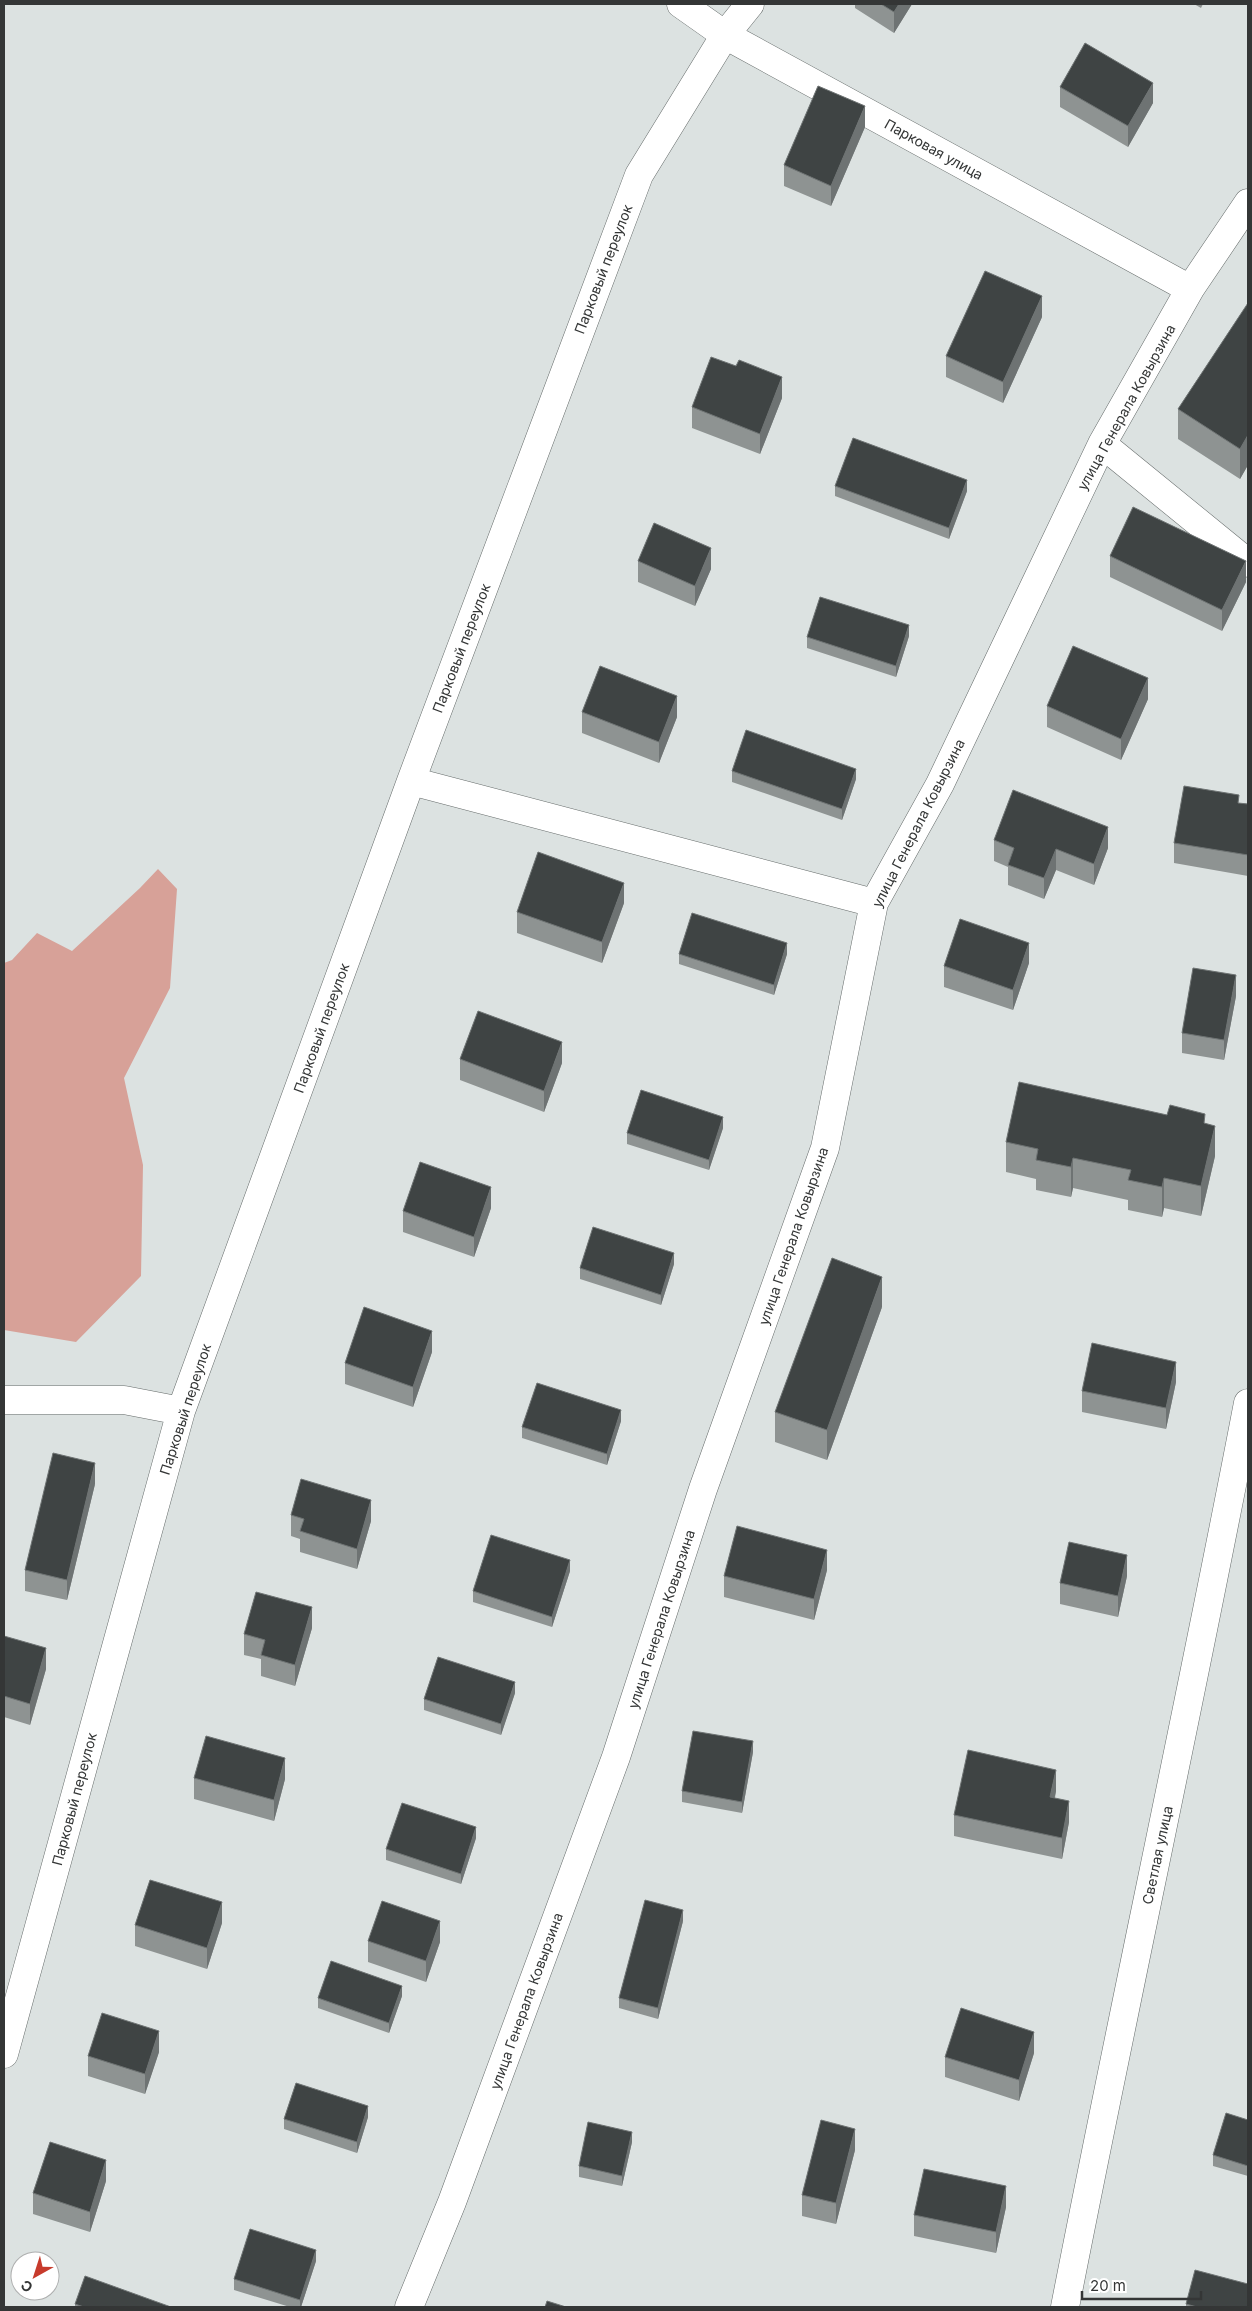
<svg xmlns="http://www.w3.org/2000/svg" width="1252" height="2311" font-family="Inter,sans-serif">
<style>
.forest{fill:#d7a198}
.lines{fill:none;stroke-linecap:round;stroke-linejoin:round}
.street-casing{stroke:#656b6a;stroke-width:29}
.street{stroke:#fff;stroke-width:28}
.wall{fill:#8e9392}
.shaded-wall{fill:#6e7373}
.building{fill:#3f4444;stroke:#6e7373}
.labels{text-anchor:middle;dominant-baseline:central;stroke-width:5;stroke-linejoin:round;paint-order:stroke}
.street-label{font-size:14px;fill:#343636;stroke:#fff}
</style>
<rect width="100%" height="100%" fill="#dce2e1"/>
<path class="forest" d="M158,869L177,889L170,988L124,1078L143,1165L141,1276L76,1342L4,1330V963L12,960L37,933L72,951L140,888Z"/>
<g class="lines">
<defs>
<path id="street" d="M681,4L725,35L1190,289
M1102,444L1248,563
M411,781L874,903
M4,1400H124L181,1411
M4,2054L181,1411L411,781L639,175L725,35L750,4
M409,2307L452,2202L616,1757L703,1489L825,1148L874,903L940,784L1102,444L1190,289L1248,203
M1065,2307C1124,2005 1190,1705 1248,1403"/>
</defs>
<use href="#street" class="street-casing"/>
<use href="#street" class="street"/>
</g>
<path class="wall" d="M855,4H912L894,33L855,8Z
M1194,4H1203L1201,8Z
M1060,87L1153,103L1128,147L1060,107Z
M865,127L831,206L784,186V165Z
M1248,303V465L1240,479L1178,439V409Z
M1042,317L1003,403L946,377V356Z
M736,366L782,398L760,454L692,428V407Z
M835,486L967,491L949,539L835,496Z
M1110,556L1246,582L1222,631L1110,577Z
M638,561L711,569L695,606L638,582Z
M909,636L896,677L807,648V637Z
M1148,699L1121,760L1047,727V706Z
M582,712L677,717L659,763L582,733Z
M732,771L856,779L842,820L732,782Z
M1239,803L1248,804V876L1174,863V843Z
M994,840L1108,848L1094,885L1056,870L1044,899L1008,885V867L994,861Z
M624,903L602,963L517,933V912Z
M679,954H787L774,995L679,964Z
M1029,963L1013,1010L944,987V966Z
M1236,996L1224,1060L1182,1053V1033Z
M460,1059L562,1063L544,1112L460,1080Z
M1205,1124L1215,1156L1201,1216L1164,1208L1162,1217L1128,1210V1200L1073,1188L1071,1197L1036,1190V1179L1006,1172V1142Z
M723,1128L709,1170L627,1144V1133Z
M491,1208L474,1257L403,1232V1211Z
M674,1264L661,1305L580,1279V1268Z
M882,1307L827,1460L775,1442V1412Z
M432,1352L413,1407L345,1384V1363Z
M1176,1382L1166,1429L1082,1412V1391Z
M621,1421L607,1465L522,1438V1427Z
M95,1484L67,1600L25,1591V1570Z
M291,1515L371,1521L357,1569L300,1552V1539L291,1536Z
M827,1570L814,1620L724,1597V1576Z
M570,1571L552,1627L473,1602V1591Z
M1127,1576L1118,1617L1060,1604V1583Z
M312,1628L295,1686L261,1676V1659L244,1655V1634Z
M4,1636L46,1669L30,1725L4,1717Z
M515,1693L501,1735L424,1710V1699Z
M753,1752L742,1813L682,1802V1791Z
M194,1778L285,1779L274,1821L194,1799Z
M1056,1791L1055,1798L1069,1822L1062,1859L954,1836V1815Z
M476,1838L461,1884L386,1860V1849Z
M683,1921L658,2019L619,2008V1998Z
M222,1923L207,1969L135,1946V1925Z
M368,1941L440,1942L426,1982L368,1962Z
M402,1996L389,2033L318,2008V1998Z
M159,2052L145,2094L88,2076V2056Z
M1034,2053L1019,2101L945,2077V2057Z
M368,2117L357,2153L284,2129V2119Z
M1248,2120V2176L1213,2166V2155Z
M632,2142L622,2186L579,2177V2166Z
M855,2150L836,2224L802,2216V2195Z
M106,2181L90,2232L33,2214V2193Z
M1006,2207L996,2253L914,2236V2215Z
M316,2261L301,2307H290L234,2290V2279Z
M75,2304L171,2307H75Z
M1186,2304L1248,2307H1186Z"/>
<path class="shaded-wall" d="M899,4H912L894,33V12Z
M1153,83V103L1128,147V126Z
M865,106V127L831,206V186Z
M1042,296V317L1003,403V382Z
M782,377V398L760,454V434Z
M1248,435V465L1240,479V449Z
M967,480V491L949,539V528Z
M711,548V569L695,606V586Z
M1246,561V582L1222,631V610Z
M909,625V636L896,677V666Z
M1148,678V699L1121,760V739Z
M677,696V717L659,763V742Z
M856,769V779L842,820V809Z
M1108,827V848L1094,885V864Z
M1056,849V870L1044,899V878Z
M624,883V903L602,963V942Z
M787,943V954L774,995V985Z
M1029,943V963L1013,1010V990Z
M1236,975V996L1224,1060V1040Z
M562,1042V1063L544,1112V1091Z
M723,1117V1128L709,1170V1160Z
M1215,1126V1156L1201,1216V1186Z
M1073,1158V1188L1071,1197V1167Z
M1164,1178V1208L1162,1217V1187Z
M491,1187V1208L474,1257V1237Z
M674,1253V1264L661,1305V1295Z
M882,1277V1307L827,1460V1430Z
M432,1331V1352L413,1407V1387Z
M1176,1362V1382L1166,1429V1408Z
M621,1410V1421L607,1465V1454Z
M95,1463V1484L67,1600V1580Z
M371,1500V1521L357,1569V1549Z
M827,1550V1570L814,1620V1599Z
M1127,1555V1576L1118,1617V1596Z
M570,1560V1571L552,1627V1617Z
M312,1607V1628L295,1686V1665Z
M46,1648V1669L30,1725V1704Z
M515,1682V1693L501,1735V1724Z
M753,1741V1752L742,1813V1802Z
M285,1758V1779L274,1821V1800Z
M1056,1770V1791L1050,1817V1797Z
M1069,1801V1822L1062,1859V1838Z
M476,1827V1838L461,1884V1874Z
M222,1902V1923L207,1969V1948Z
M683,1910V1921L658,2019V2008Z
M440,1921V1942L426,1982V1961Z
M402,1986V1996L389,2033V2023Z
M159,2031V2052L145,2094V2074Z
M1034,2032V2053L1019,2101V2080Z
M368,2106V2117L357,2153V2142Z
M855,2129V2150L836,2224V2203Z
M632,2132V2142L622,2186V2176Z
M106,2160V2181L90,2232V2212Z
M1006,2186V2207L996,2253V2232Z
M316,2250V2261L301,2307H300V2300Z"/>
<path class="building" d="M881,4H899L894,12Z
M1085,43L1153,83L1128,126L1060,87Z
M818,86L865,106L831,186L784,165Z
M985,271L1042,296L1003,382L946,356Z
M1248,303V435L1240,449L1178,409Z
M711,357L736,366L739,360L782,377L760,434L692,407Z
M853,438L967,480L949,528L835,486Z
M1133,507L1246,561L1222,610L1110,556Z
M654,523L711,548L695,586L638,561Z
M820,597L909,625L896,666L807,637Z
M1073,646L1148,678L1121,739L1047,706Z
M600,666L677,696L659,742L582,712Z
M746,730L856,769L842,809L732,771Z
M1184,786L1239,795L1238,803L1248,804V855L1174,843Z
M1013,790L1108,827L1094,864L1056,849L1044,878L1008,865L1014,848L994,840Z
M538,852L624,883L602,942L517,912Z
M692,913L787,943L774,985L679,954Z
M960,919L1029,943L1013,990L944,966Z
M1193,968L1236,975L1224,1040L1182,1033Z
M478,1011L562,1042L544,1091L460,1059Z
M1019,1082L1167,1115L1170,1105L1205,1114L1204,1123L1215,1126L1201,1186L1164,1178L1162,1187L1128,1180L1131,1170L1073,1158L1071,1167L1036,1160L1038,1149L1006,1142Z
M641,1090L723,1117L709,1160L627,1133Z
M420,1162L491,1187L474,1237L403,1211Z
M593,1227L674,1253L661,1295L580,1268Z
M832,1258L882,1277L827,1430L775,1412Z
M364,1307L432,1331L413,1387L345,1363Z
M1092,1343L1176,1362L1166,1408L1082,1391Z
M537,1383L621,1410L607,1454L522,1427Z
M53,1453L95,1463L67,1580L25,1570Z
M301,1479L371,1500L357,1549L300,1531L304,1519L291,1515Z
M737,1526L827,1550L814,1599L724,1576Z
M491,1535L570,1560L552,1617L473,1591Z
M1069,1542L1127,1555L1118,1596L1060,1583Z
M256,1592L312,1607L295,1665L261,1655L265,1640L244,1634Z
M4,1636L46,1648L30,1704L4,1696Z
M438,1657L515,1682L501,1724L424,1699Z
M693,1731L753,1741L742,1802L682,1791Z
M206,1736L285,1758L274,1800L194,1778Z
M968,1750L1056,1770L1050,1797L1069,1801L1062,1838L954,1815Z
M402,1803L476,1827L461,1874L386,1849Z
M150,1880L222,1902L207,1948L135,1925Z
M645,1900L683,1910L658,2008L619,1998Z
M382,1901L440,1921L426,1961L368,1941Z
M331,1961L402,1986L389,2023L318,1998Z
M961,2008L1034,2032L1019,2080L945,2057Z
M102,2013L159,2031L145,2074L88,2056Z
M296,2083L368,2106L357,2142L284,2119Z
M1226,2113L1248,2120V2166L1213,2155Z
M821,2120L855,2129L836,2203L802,2195Z
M588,2122L632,2132L622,2176L579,2166Z
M50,2142L106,2160L90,2212L33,2193Z
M924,2169L1006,2186L996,2232L914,2215Z
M250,2229L316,2250L300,2300L234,2279Z
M1195,2270L1248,2284V2307H1197L1186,2304Z
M85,2276L171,2307H84L75,2304Z
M547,2301L566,2307H545Z"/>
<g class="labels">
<g class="street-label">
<text transform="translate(934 149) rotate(29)">Парковая улица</text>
<text transform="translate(603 269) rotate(-69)">Парковый переулок</text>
<text transform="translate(1126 407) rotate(-61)">улица Генерала Ковырзина</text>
<text transform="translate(461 648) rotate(-69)">Парковый переулок</text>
<text transform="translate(918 823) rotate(-63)">улица Генерала Ковырзина</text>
<text transform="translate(321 1028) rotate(-70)">Парковый переулок</text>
<text transform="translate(793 1236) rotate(-71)">улица Генерала Ковырзина</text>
<text transform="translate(185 1409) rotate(-72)">Парковый переулок</text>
<text transform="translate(661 1619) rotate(-72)">улица Генерала Ковырзина</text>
<text transform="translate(74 1799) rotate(-75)">Парковый переулок</text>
<text transform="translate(1157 1855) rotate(-78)">Светлая улица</text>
<text transform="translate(526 2001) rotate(-70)">улица Генерала Ковырзина</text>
</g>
</g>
<rect width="1252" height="2311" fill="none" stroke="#343636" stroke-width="10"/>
<g transform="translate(35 2276) rotate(219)"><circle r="24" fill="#ffffff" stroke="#aeafaf"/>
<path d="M0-4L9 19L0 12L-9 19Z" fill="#c73b2c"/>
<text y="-8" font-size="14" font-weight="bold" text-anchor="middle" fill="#343636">С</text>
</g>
<path d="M1082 2291v8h119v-8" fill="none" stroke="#343636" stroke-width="2.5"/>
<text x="1090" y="2291" font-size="15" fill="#343636" stroke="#ffffff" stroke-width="4" paint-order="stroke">20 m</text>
</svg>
